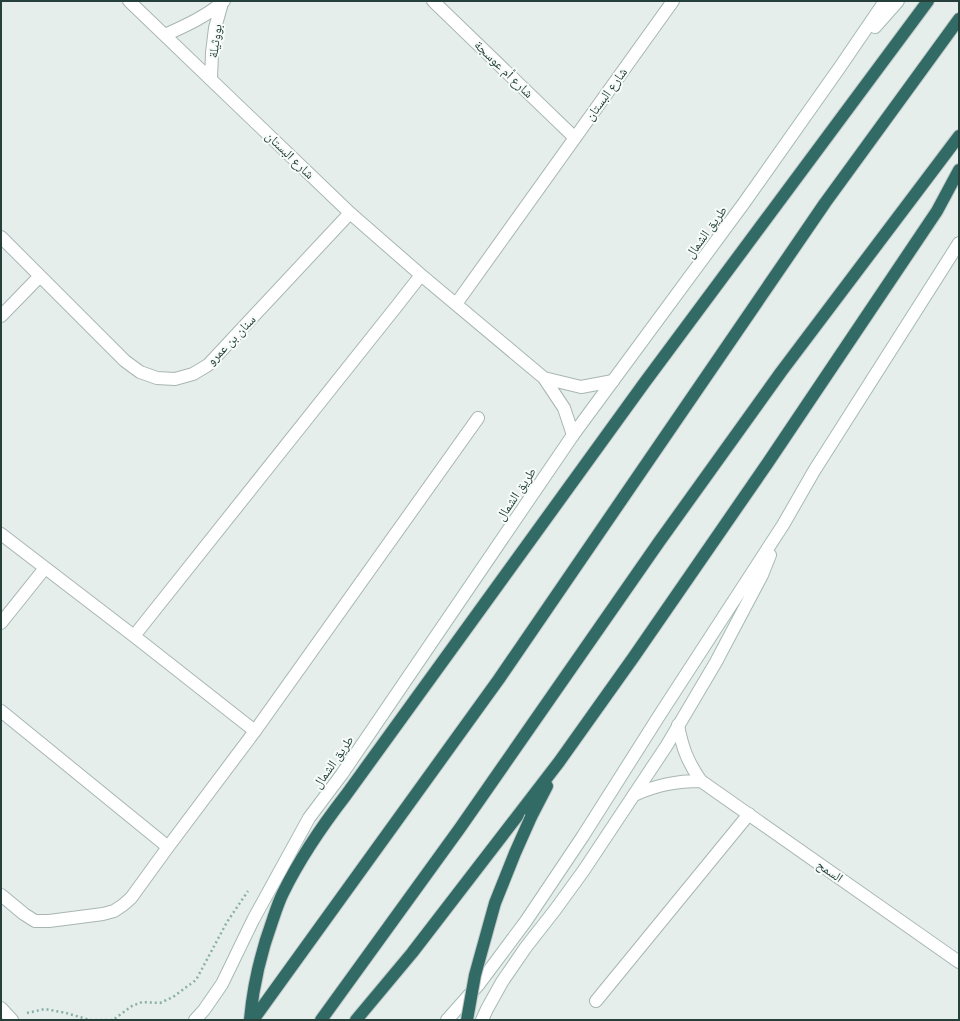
<svg xmlns="http://www.w3.org/2000/svg" width="960" height="1021" font-family="Karla,'Noto Naskh Arabic',sans-serif">
<style>
.lines{fill:none;stroke-linecap:round;stroke-linejoin:round}
.street-casing{stroke:#a8b6b3;stroke-width:14}
.secondary-casing{stroke:#a5bab4;stroke-width:14}
.highway-casing{stroke:#c2cac8;stroke-width:14}
.path{stroke:#88b0a7;stroke-width:2.5;stroke-dasharray:2 3;stroke-linecap:butt}
.street{stroke:#fff;stroke-width:12}
.secondary{stroke:#fff;stroke-width:12}
.highway{stroke:#326b65;stroke-width:12}
.highway-bridge-casing{stroke:#c2cac8;stroke-width:14;stroke-linecap:butt}
.highway-bridge{stroke:#326b65;stroke-width:12}
.labels{text-anchor:middle;dominant-baseline:central;stroke-width:4;stroke-linejoin:round;paint-order:stroke}
.street-label{font-size:13px;fill:#25403b;stroke:#f7fbf9}
</style>
<rect width="100%" height="100%" fill="#e6eeeb"/>
<g class="lines">
<defs>
<path id="street" d="M129,1L350,213L421,275L544,378L564,408L573,435
M433,1L575,138
M165,35C185,26 207,16 224,1
M211,79L212,53L215,28L222,3
M1,237L125,361L140,372L157,378L175,379L193,374L208,365L350,213
M456,304L673,1
M1,316L40,276
M544,378L581,387L613,381
M1,534L134,636L255,731
M1,623L45,568
M134,636L396,307L421,275
M1,711L168,847
M678,725C682,747 688,763 701,781L959,962
M634,795C657,785 676,781 701,781
M1,895L24,914L35,921H49L103,914L114,911L123,905L131,898L168,847L255,731L478,418
M596,1001L749,814"/>
<path id="secondary" d="M875,27L898,1
M1,1008L12,1020
M195,1020L204,1010L222,984L253,920L309,818L342,774L573,435L744,203L840,67L885,1
M447,1020L479,984L526,921L583,836L659,716L783,525L814,471L959,243
M482,1020L487,1009L502,982L526,947L555,910L584,870L667,745L716,662L762,575L770,555"/>
<path id="highway" d="M531,817L547,786
M250,1020C253,985 261,952 273,919C276,910 279,901 283,893C300,858 322,826 346,795L645,382L928,1
M253,1020L499,679L825,203L959,19
M321,1020L460,828L659,542L781,372L959,136
M356,1020L412,953L559,762L633,658L767,464L937,211L959,170"/>
</defs>
<use href="#street" class="street-casing"/>
<use href="#secondary" class="secondary-casing"/>
<use href="#highway" class="highway-casing"/>
<path class="path" d="M27,1013L45,1009L66,1013L90,1020H113L132,1006L142,1002L160,1003L173,997L196,980L227,922L248,891"/>
<use href="#street" class="street"/>
<use href="#secondary" class="secondary"/>
<use href="#highway" class="highway"/>
<defs>
<path id="highway-bridge" d="M467,1020L475,975L495,903L515,853L531,817"/>
</defs>
<use href="#highway-bridge" class="highway-bridge-casing"/>
<use href="#highway-bridge" class="highway-bridge"/>
</g>
<g class="labels">
<g class="street-label">
<text transform="translate(215 41) rotate(-82)">بووثيلة</text>
<text transform="translate(504 69) rotate(44)">شارع أم عوسجة</text>
<text transform="translate(606 94) rotate(-54)">شارع البستان</text>
<text transform="translate(290 155) rotate(44)">شارع البستان</text>
<text transform="translate(706 232) rotate(-54)">طريق الشمال</text>
<text transform="translate(231 340) rotate(-46)">سنان بن عمرو</text>
<text transform="translate(516 494) rotate(-56)">طريق الشمال</text>
<text transform="translate(333 762) rotate(-55)">طريق الشمال</text>
<text transform="translate(830 871) rotate(35)">السمح</text>
</g>
</g>
<rect width="960" height="1021" fill="none" stroke="#25403b" stroke-width="4"/>
</svg>
